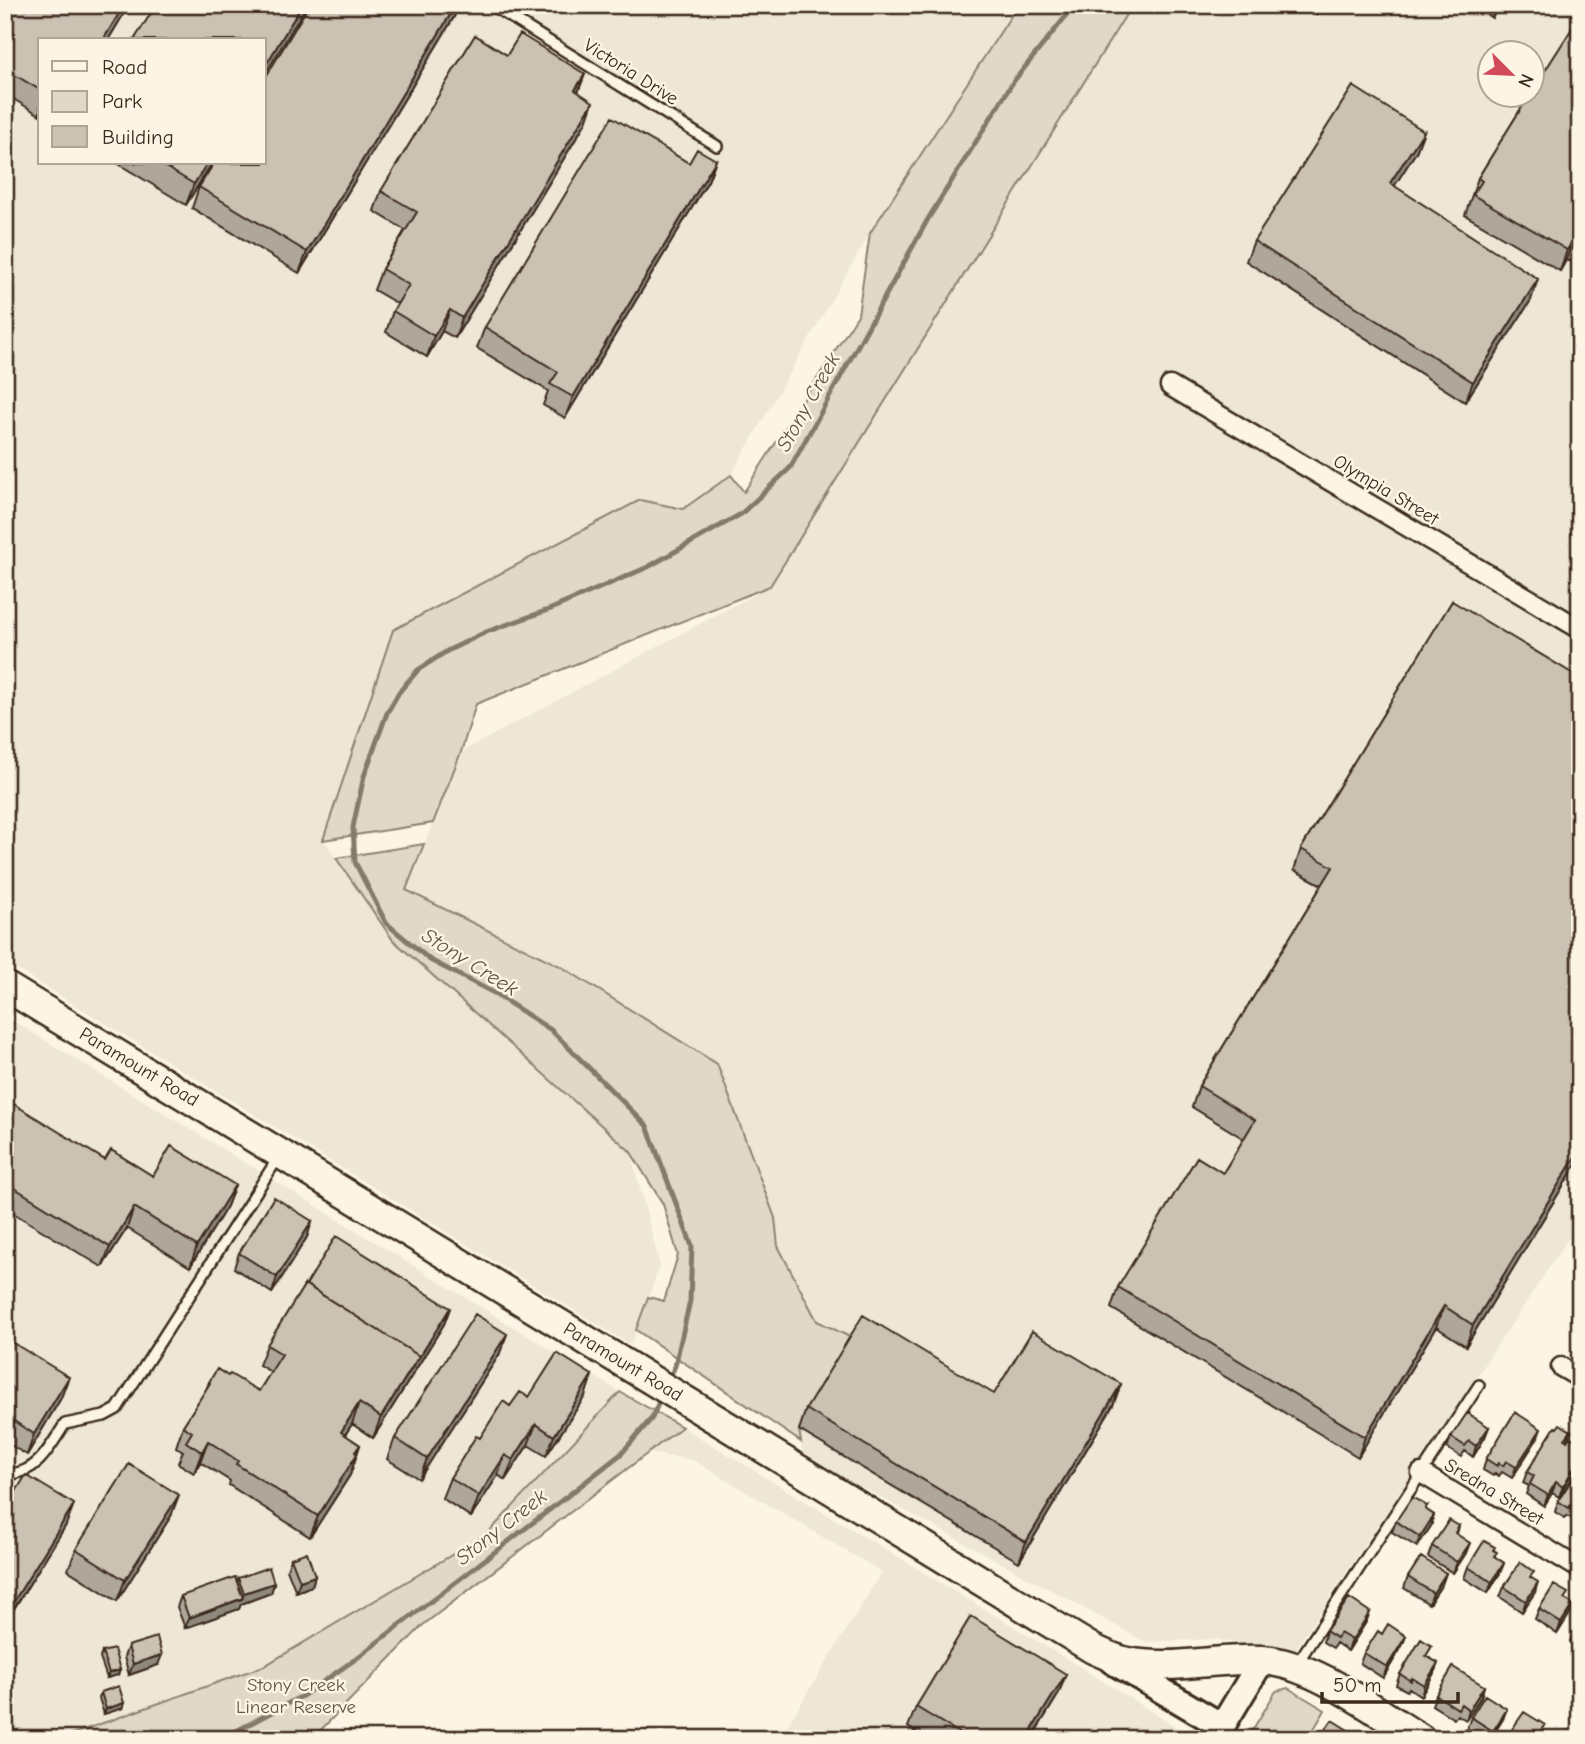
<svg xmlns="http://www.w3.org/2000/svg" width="1585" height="1744" font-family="'Comic Neue',sans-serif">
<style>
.built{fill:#eee6d6;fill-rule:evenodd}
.green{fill:#e0d8c8;stroke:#8e8173;stroke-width:2}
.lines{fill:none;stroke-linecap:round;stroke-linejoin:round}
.stream{stroke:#85796b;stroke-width:5}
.lane-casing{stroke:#3b2a1e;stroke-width:14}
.street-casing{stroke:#3b2a1e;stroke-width:23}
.secondary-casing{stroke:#3b2a1e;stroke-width:30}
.primary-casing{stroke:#3b2a1e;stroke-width:33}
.lane{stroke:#fcf5e5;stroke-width:9}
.street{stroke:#fcf5e5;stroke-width:18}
.secondary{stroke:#fcf5e5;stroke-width:24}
.primary{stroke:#fcf5e5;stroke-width:28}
.wall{fill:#afa79a;stroke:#3b2a1e;stroke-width:2}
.shaded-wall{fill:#8f887d;stroke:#3b2a1e;stroke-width:2}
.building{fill:#ccc2b3;stroke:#3b2a1e;stroke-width:2}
.labels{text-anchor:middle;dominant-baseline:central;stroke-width:5;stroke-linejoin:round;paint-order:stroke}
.street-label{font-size:19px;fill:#3b2a1e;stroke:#fcf5e5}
.park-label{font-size:19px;fill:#645648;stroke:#fcf5e5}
.water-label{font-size:21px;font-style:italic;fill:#605144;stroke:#fcf5e5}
</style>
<rect width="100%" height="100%" fill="#fcf5e5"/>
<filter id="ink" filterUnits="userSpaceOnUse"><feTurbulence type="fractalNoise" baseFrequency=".0143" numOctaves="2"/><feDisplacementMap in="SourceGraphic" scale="14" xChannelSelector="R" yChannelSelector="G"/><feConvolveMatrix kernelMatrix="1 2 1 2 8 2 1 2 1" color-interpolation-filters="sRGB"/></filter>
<g filter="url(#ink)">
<path class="built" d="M5,5H1018L870,233L731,475L683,509L640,500L323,839L393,940L630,1150L660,1265L631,1345L5,962ZM40,40H264V163H40Z
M1132,5H1580V1221L1291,1656L1216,1639L1146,1642L803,1455L799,1430L817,1321L778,1246L775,1218L717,1064L562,967L406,890L461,752L770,586ZM1490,52H1532V94H1490Z
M5,1016L620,1392L487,1534L264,1666L58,1739H5Z
M682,1427L1077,1665L1192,1737L1191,1739H779L882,1572L693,1460L647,1453Z"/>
<path class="green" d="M1018,5H1132L770,586L476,704L461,752L433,823L323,840L393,630L640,500L683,509L731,475L744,492L858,315L870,233Z
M424,844L406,890L562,967L717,1064L775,1218L778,1246L817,1321L854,1339L799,1430L801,1442L636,1330L648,1297L664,1301L678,1255L663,1204L630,1151L393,940L336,858Z
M620,1392L682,1427L423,1625L312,1739H58L264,1666L487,1534Z
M1288,1688L1325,1710L1308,1739H1247L1276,1691Z"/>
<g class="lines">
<path class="stream" d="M669,1379L675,1366L690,1301L692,1246L647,1126L551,1030L494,993L430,960L386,923L355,862L353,827L364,776L387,713L399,692L418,670L447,651L486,632L551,609L648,567L741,514L790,468L928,219L1013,82L1075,5
M221,1739L304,1695L357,1658L570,1494L621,1454L652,1418L661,1397"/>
<defs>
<path id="lane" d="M491,5L717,146
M1308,5L1314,9L1316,5
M5,1482L10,1474C39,1472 50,1446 65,1424L104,1416L117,1409L278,1158
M1296,1665L1479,1385"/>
<path id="street" d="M1170,386L1580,629
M1561,1367L1580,1378
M1421,1473L1580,1569"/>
<path id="secondary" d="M1112,1661L1222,1726
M1215,1738L1262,1660"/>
<path id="primary" d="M5,986L1093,1649C1104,1654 1116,1660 1128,1662C1173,1671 1218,1657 1263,1660C1315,1664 1376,1712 1421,1739"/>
</defs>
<use href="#lane" class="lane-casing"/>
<use href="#street" class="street-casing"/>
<use href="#secondary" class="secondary-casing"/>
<use href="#primary" class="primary-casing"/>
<use href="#lane" class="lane"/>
<use href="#street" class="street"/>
<use href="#secondary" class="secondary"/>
<use href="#primary" class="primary"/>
</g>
<path class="wall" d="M5,5H129L108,40H40V115L5,94Z
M456,5H458L454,17L299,273L192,208L199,187Z
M1472,5H1500L1492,18Z
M507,55L585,74L578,92L586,122L455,338L442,331L427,357L386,332L393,311L398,304L374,290L382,269L405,230L374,211L381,191Z
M1530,94L1580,247L1570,262L1566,260L1560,271L1465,215L1478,178Z
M1424,131L1416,152L1394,186L1531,300L1465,402L1246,261L1254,241Z
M716,160L708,181L565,418L543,405L548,391L477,348L485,327Z
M117,163H212L186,205Z
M1452,601L1580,1158L1466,1346L1436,1327L1358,1457L1111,1308L1118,1287L1223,1173L1244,1139L1192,1107L1199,1086L1322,885L1294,870L1301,849Z
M5,1115L105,1160L153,1176L235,1185L227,1206L190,1267L127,1228L102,1267L5,1208Z
M312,1221L307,1237L272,1293L234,1268L239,1253Z
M450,1308L444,1324L373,1438L352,1424L345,1435L360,1445L350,1475L310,1537L229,1485L230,1481L200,1462L194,1473L178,1463L183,1451L176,1447L183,1426L206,1390L209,1382L228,1376L259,1391L271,1372L259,1365L267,1345Z
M507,1334L499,1355L419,1479L387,1459L395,1438Z
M5,1338L61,1398L27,1455L5,1442Z
M592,1375L585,1396L546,1456L528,1445L505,1480L498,1475L471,1517L442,1498L450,1478L480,1438L510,1406L529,1397Z
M1121,1384L1113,1405L1019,1562L799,1430L806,1409Z
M1489,1427L1485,1437L1473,1457L1465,1451L1461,1457L1447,1448L1451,1437Z
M1557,1428L1571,1431L1567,1441L1580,1443L1559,1497L1552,1493L1544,1506L1526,1494L1529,1486L1523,1483L1527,1472Z
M1537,1439L1512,1478L1502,1472L1499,1476L1495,1473L1493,1476L1483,1470L1486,1459Z
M1580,1467V1518L1574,1514L1571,1518L1567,1516L1565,1518L1555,1512L1558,1501Z
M1427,1506L1425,1509L1434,1515L1431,1526L1417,1547L1392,1532L1396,1521Z
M5,1509L66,1525L5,1623Z
M171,1516L117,1601L68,1570L76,1549Z
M1459,1526L1457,1534L1466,1553L1453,1573L1428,1557L1432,1546Z
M1494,1550L1495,1557L1504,1563L1500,1573L1488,1593L1464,1578L1468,1567Z
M291,1558L315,1576L312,1586L296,1592L287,1569Z
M1446,1573L1442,1584L1429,1604L1404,1588L1408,1577Z
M238,1578L274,1583L271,1593L241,1604L239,1609L185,1628L177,1607L181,1596L237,1582Z
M1504,1587L1535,1592L1522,1612L1500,1597Z
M1539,1609L1569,1615L1557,1634L1535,1619Z
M1370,1612L1366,1622L1348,1651L1336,1643L1333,1648L1323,1642L1326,1631Z
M1580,1622V1647L1570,1641L1574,1630Z
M1382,1634L1406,1636L1402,1646L1383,1678L1360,1663L1364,1653Z
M128,1646L158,1665L129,1675L124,1657Z
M102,1652L120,1670L118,1675L107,1678L100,1658Z
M1428,1657L1438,1663L1434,1673L1421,1696L1409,1688L1407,1691L1396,1685L1400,1674Z
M1066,1674L1058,1695L1031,1739H927L908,1727L916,1707Z
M1484,1686L1481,1697L1466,1720L1457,1715L1454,1719L1432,1705L1436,1695Z
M101,1692L123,1708L104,1714L99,1698Z
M1471,1717L1503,1719L1491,1739H1485L1467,1728Z"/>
<path class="shaded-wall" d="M124,5H129L108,40H103Z
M302,5H307L264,76V68Z
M456,5H458L454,17L299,273L307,252Z
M1497,5H1500L1492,18Z
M585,74L577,95L575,90Z
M593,102L586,122L455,338L462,318Z
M1424,131L1416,152L1383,204L1390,183Z
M716,160L708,181L565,418L573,397Z
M207,163H212L186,205L194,184Z
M1580,238V247L1570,262L1578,241Z
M1574,239L1566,260L1560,271L1567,250Z
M1538,279L1531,300L1465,402L1473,382Z
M450,310L442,331L427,357L434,336Z
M1580,1149V1158L1466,1346L1473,1325Z
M235,1185L227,1206L190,1267L197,1246Z
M134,1207L127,1228L102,1267L110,1247Z
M312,1221L307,1237L272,1293L277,1277Z
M1444,1306L1436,1327L1358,1457L1365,1437Z
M450,1308L444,1324L373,1438L381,1417Z
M507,1334L499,1355L419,1479L427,1459Z
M592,1375L585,1396L546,1456L554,1436Z
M69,1377L61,1398L27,1455L34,1434Z
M1121,1384L1113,1405L1019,1562L1026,1542Z
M359,1403L352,1424L333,1453L341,1432Z
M12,1420L5,1439V1431Z
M536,1424L528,1445L505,1480L513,1460Z
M1489,1427L1485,1437L1473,1457L1476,1446Z
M1541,1429L1537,1439L1512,1478L1516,1467Z
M208,1441L200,1462L194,1473L202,1452Z
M360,1445L350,1475L310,1537L318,1516Z
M505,1455L498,1475L471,1517L479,1496Z
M1580,1456V1459L1559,1497L1563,1487Z
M1556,1482L1552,1493L1544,1506L1548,1495Z
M179,1495L171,1516L117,1601L125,1580Z
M74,1504L66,1525L5,1623V1618L9,1609Z
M1434,1515L1431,1526L1417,1547L1420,1537Z
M1470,1543L1466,1553L1453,1573L1457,1562Z
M1504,1563L1500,1573L1488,1593L1492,1582Z
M1446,1573L1442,1584L1429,1604L1433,1593Z
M315,1576L312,1586L296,1592L300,1581Z
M1538,1582L1535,1592L1522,1612L1526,1601Z
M274,1583L271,1593L241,1604L239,1609L185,1628L189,1618L242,1599L244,1593Z
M1573,1604L1569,1615L1557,1634L1561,1623Z
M1370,1612L1366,1622L1348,1651L1352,1640Z
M1406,1636L1402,1646L1383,1678L1387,1667Z
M162,1655L158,1665L129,1675L133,1664Z
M1438,1663L1434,1673L1421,1696L1424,1685Z
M120,1670L118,1675L107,1678L109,1673Z
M1066,1674L1058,1695L1031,1739H1026Z
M1484,1686L1481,1697L1466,1720L1469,1710Z
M124,1703L123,1708L104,1714L106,1709Z
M1507,1709L1503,1719L1490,1739L1493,1731Z"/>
<path class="building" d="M5,5H124L103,40H40V90L5,69Z
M156,5H302L264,68V40H134Z
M309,5H456L307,252L199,187L214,163H264V80Z
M1580,16V238L1578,241L1574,239L1567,250L1473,195L1482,181L1478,178L1530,94H1532V91Z
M520,34L585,74L575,90L593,102L462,318L450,310L434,336L393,311L409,285L382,269L417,212L381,191L475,35L507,55Z
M1353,86L1424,131L1390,183L1538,279L1473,382L1254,241Z
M612,117L689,163L697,149L716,160L573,397L550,384L558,372L485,327Z
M159,163H207L194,184Z
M1452,601L1580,678V1149L1473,1325L1444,1306L1365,1437L1118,1287L1197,1157L1223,1173L1255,1120L1199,1086L1333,867L1301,849Z
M12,1103L105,1160L111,1150L153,1176L171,1146L235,1185L197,1246L134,1207L110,1247L5,1182V1115Z
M274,1197L312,1221L277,1277L239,1253Z
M336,1236L450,1308L417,1361L419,1356L306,1285Z
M305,1284L419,1356L381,1417L359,1403L341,1432L360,1445L355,1452L357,1454L318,1516L236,1464L238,1461L208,1441L202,1452L186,1442L192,1432L183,1426L210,1383L209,1382L217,1369L228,1376L230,1374L259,1391L282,1354L267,1345Z
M475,1314L507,1334L427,1459L395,1438Z
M863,1315L994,1394L1032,1331L1121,1384L1026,1542L806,1409Z
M5,1338L69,1377L34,1434L12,1420L5,1431Z
M557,1353L592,1375L554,1436L536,1424L513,1460L505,1455L479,1496L450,1478L476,1436L480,1438L503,1401L510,1406L520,1392L529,1397Z
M1515,1412L1541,1429L1516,1467L1506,1461L1503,1466L1499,1463L1497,1466L1486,1459Z
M1467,1413L1489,1427L1476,1446L1469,1441L1465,1446L1451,1437Z
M1560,1424L1571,1431L1565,1439L1567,1441L1570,1437L1580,1443V1456L1563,1487L1556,1482L1548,1495L1530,1484L1534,1476L1527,1472L1555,1427L1557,1428Z
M129,1464L179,1495L125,1580L76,1549Z
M1580,1467V1505L1578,1503L1575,1508L1571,1505L1569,1508L1558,1501Z
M26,1475L74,1504L9,1609L5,1607V1509Z
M1412,1497L1427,1506L1425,1509L1434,1515L1420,1537L1396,1521Z
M1449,1520L1459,1526L1455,1533L1470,1543L1457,1562L1432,1546Z
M1484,1541L1495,1547L1493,1550L1497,1552L1494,1556L1504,1563L1492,1582L1468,1567Z
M307,1552L315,1576L300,1581L291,1558Z
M1421,1557L1446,1573L1433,1593L1408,1577Z
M1520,1562L1534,1572L1530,1577L1538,1582L1526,1601L1504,1587Z
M269,1567L274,1583L244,1593L238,1578Z
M235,1577L243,1598L189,1618L181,1596Z
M1554,1585L1568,1593L1564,1599L1573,1604L1561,1623L1539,1609Z
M1349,1598L1370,1612L1352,1640L1340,1633L1337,1638L1326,1631Z
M971,1616L1066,1674L1026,1739H969L916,1707Z
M1580,1622V1634L1574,1630Z
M1388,1624L1406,1636L1387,1667L1364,1653L1378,1631L1382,1634Z
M157,1637L162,1655L133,1664L128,1646Z
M1421,1639L1432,1646L1426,1656L1438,1663L1424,1685L1412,1678L1411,1681L1400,1674Z
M114,1649L120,1670L109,1673L102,1652Z
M1453,1667L1484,1686L1469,1710L1461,1704L1458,1709L1436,1695Z
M119,1686L124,1703L106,1709L101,1692Z
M1485,1695L1507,1709L1493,1731L1471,1717Z
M1524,1712L1545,1725L1537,1739L1506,1738Z
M1332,1720L1353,1733L1350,1739H1319Z"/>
</g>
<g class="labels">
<g class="street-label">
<text transform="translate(631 72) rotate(32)">Victoria Drive</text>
<text transform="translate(1386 490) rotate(31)">Olympia Street</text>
<text transform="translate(139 1067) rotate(31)">Paramount Road</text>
<text transform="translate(623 1362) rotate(31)">Paramount Road</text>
<text transform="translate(1494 1492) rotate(31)">Sredna Street</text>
</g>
<g class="park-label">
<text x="296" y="1685">Stony Creek<tspan x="296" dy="22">Linear Reserve</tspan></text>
</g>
<g class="water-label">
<text transform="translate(808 402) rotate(-61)">Stony Creek</text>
<text transform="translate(470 962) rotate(32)">Stony Creek</text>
<text transform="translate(501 1527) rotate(-38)">Stony Creek</text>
</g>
</g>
<rect width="1585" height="1744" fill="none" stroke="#fcf5e5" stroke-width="28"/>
<rect x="14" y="14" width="1557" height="1716" fill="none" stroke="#3b2a1e" stroke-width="2.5" filter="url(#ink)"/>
<rect x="38" y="38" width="228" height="126" fill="#fcf5e5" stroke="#afa495" stroke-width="2"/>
<rect x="52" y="61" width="35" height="10" fill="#fcf5e5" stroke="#afa495" stroke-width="2"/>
<text x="102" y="74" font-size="21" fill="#3b2a1e">Road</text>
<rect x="52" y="91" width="35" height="21" fill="#e0d8c8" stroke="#afa495" stroke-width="2"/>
<text x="102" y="108" font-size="21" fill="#3b2a1e">Park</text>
<rect x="52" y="126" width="35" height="21" fill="#ccc2b3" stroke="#afa495" stroke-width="2"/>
<text x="102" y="144" font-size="21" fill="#3b2a1e">Building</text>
<g transform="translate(1511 74) rotate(114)"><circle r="33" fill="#fcf5e5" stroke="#afa495" stroke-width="2"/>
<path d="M0-5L12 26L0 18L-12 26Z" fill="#d1495b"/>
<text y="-10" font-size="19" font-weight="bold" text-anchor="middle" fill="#3b2a1e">N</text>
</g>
<path d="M1322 1692v10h136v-10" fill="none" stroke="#3b2a1e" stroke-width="3.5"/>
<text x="1333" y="1692" font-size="21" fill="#3b2a1e" stroke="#fcf5e5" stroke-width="5" paint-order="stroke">50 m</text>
</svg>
